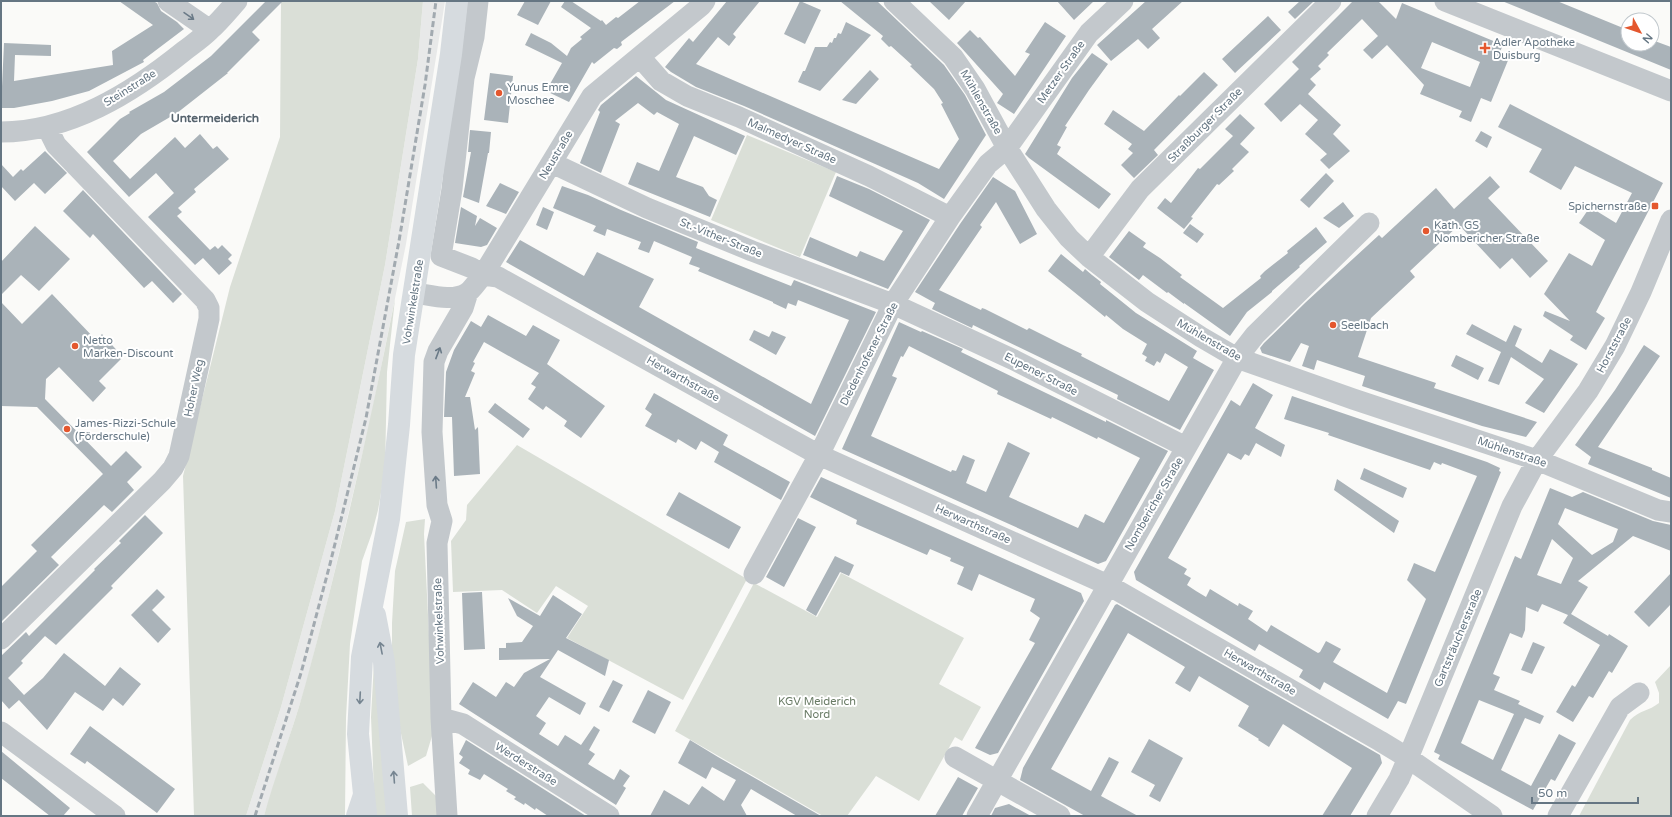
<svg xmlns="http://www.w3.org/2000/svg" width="1672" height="817" font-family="'Varela Round',sans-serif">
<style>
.built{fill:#e8e9e9}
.green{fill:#dadfd7}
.building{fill:#aab3b9;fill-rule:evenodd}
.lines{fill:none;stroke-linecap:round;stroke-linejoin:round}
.minor{stroke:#c3c8cc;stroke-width:21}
.major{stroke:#d6dbdf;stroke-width:22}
.highway{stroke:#d6dbdf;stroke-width:22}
.rail{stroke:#a2aab0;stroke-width:3;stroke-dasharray:6 3;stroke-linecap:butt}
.oneway{stroke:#6a7a87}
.oneway2{stroke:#768591}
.poi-dot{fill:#e4572e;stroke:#fff;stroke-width:1.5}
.labels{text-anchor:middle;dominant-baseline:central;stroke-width:4;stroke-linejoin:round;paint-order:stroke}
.poi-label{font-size:11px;fill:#657683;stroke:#fff;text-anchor:start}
.street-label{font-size:11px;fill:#657683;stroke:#fff}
.park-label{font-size:11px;fill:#687a64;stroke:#fff}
.neighbourhood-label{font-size:12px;font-weight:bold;fill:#57646e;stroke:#fff}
</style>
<rect width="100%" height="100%" fill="#fafaf8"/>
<path class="built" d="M423,1H445L443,14L406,244L370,422L328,599L305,688L264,816H246L281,707L335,511L385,265L418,59Z"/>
<path class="green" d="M281,1H423L418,59L385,265L335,511L281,707L246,816H194L183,476L230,287L280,137Z
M747,135L836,172L800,257L711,220Z
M395,299L387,372L385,470L378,510L372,533L362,561L350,644L346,718L345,816H264C276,772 293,730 305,686C340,558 369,429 395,299Z
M517,445L747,579L683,700L567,638L588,606L556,586L537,613L502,590L453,592L451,541L466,520L467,505Z
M425,519L424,534L433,716L432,736L426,756L408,766L397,715L392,666V623L395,571L406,522Z
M841,573L964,638L939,684L981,707L962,741L955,737L919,801L876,776L847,816H823L675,731L754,583L817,617Z
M374,662L391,816H375L371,717Z
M1671,665V816H1579L1630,720C1640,710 1649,711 1659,703V693L1655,682Z
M423,783L437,797L438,816H412L410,787Z"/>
<path class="building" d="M119,1H153L157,3L161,11L177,22L184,29L143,60L144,62L89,91L52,101L14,108H1L4,43L51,45V56L15,55L14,81L113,65L112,51L153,25Z
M266,1H283L252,32L260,40L227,73H228L177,113L141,134L113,161L130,179L175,137L185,148L200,134L213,149L217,146L229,159L194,189L196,192L178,208L182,212L177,216L210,250L215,246L218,249L222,245L232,255L228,259L232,263L219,275L203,258L195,265L148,217L174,193L156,173L129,197L87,152L120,119L130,113L129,112L164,92L211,56Z
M525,1H551L538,25L517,15Z
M565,1H571L601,21L602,20L606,25L616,17L618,18L640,1H675L621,42L622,45L617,49L614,48L594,64L592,62L569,102L546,91L562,63L525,45L531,33L551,43L567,56L571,48L582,39L580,37L591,28L561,7Z
M727,1H760L733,34L736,37L729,46L718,37L696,64L939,169L959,139L941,104L943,103L934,89L910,66L912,65L891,46L889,47L881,39L883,36L840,1H877L944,65L965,95L986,135L944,199L918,183L744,106L696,87L671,72L665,67L689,38L693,42Z
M800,1L821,10L805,44L784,34Z
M929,1H966L949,20Z
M1057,1H1094L1074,20Z
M1146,1H1183L1152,29L1160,38L1148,49L1138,39L1111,61L1097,45Z
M1300,1H1314L1295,19L1288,12Z
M1353,1H1378L1396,19L1402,3L1503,45L1499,54L1509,58L1491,102L1481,98L1471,122L1459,117L1462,111L1420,94L1424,85L1387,45L1372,59L1363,50L1378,36L1362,19L1327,53L1329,55L1318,66L1321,69L1310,79L1316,85L1308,94L1341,125L1333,134L1350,151L1329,169L1320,160L1327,154L1305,134L1318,120L1300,104L1281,122L1264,104L1299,69L1292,62ZM1432,42L1480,62L1470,87L1421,68Z
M1502,1H1557L1628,30V44H1652V40L1671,47V70Z
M1268,16L1281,30L1235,73L1222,59Z
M846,22L871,35L820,91L798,82L803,71H805L815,47H827L830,42L832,43L834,38H836L838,33L841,34Z
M1045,22L1066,36L1014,114L997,103L1003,94L957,43L970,30L978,38L980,37L1015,76L1030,54L1025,52Z
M1092,53L1108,64L1089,90L1065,126L1067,127L1057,145L1061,147L1057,154L1111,194L1099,209L1029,158L1025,154L1072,78Z
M870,70L879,79L856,104L842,100Z
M1204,72L1218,85L1154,150L1158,155L1134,178L1121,165L1133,153L1128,149L1132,144L1104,124L1113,110L1144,131L1179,95L1180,96Z
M490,73L513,76L508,123L484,120Z
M636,76L666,100L745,136L736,155L694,136L676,177L703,187L709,196L717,200L710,217L628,184L637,162L659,171L679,124L657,112L654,115L638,103L615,121L620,124L601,173L580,163L600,112L598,110L601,105Z
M1510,104L1663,183L1596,312L1605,318L1586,350L1570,340L1573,336L1543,316L1545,311L1570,321L1544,294L1569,253L1592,266L1605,240L1579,223L1590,207L1616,223L1632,193L1575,166L1561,190L1529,172L1542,149L1498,127Z
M1240,114L1255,128L1240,144L1249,152L1232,169L1234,171L1219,185L1217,184L1191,217L1193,218L1184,229L1157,208L1165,198L1171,203L1198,168L1200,169L1233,136L1225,129Z
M470,130L491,132L489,153H488L479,203L463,197L471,152H468Z
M1481,131L1492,137L1487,148L1475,141Z
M45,151L67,173L45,194L34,183L15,201L1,186V164L13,177L21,169L23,171Z
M1326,173L1334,181L1309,208L1300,200Z
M837,176L869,189L930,220L888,289L803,255L810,237L857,257L860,251L884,261L903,231L829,196Z
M1490,176L1500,187L1488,198L1548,261L1530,278L1512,258L1500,269L1459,225L1410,271L1415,277L1371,318L1358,357L1436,383L1434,388L1537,422L1526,437L1482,426L1362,386L1365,376L1317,360L1314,370L1302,366L1309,346L1301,343L1290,362L1262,353L1260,348L1264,343L1306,302L1379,235L1382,238L1436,188L1454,209Z
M993,177L1015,191L1037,234L1020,244L996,202L980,225L982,227L939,290L981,310L982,308L985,309L1027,330L1029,328L1063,345L1082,354L1081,356L1169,401L1188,367L1165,353L1160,363L1157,361L1154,366L1145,361L1147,357L1142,354L1147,344L1123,329L1106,315L1105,317L1048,271L1061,254L1083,272L1085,269L1092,275L1101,282L1100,284L1136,313L1197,351L1193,358L1214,370L1180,430L1117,399L1118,395L973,325L972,328L932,309L935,303L915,292L960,224Z
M500,183L519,192L506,214L486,206Z
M562,186L588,195L621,210L698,242L696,248L791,286L794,280L876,312L815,436L506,262L520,240L584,276L597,252L654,279L639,307L811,404L849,320L798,300L796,306L788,303L786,309L773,303V302L698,271L700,268L689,264L692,257L654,241L649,253L638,249L641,242L607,229L605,236L593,231L596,226L553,208Z
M83,190L182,294L173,303L152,281L144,288L93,234L90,238L63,211Z
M1343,202L1354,216L1339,228L1323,218Z
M461,207L477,216L475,226L480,218L497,228L487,245L481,247L455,243Z
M543,207L554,212L547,230L536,225Z
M1190,224L1204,234L1197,243L1183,233Z
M35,226L70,259L39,291L21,275L1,295V262Z
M1316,227L1327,242L1299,266L1300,267L1272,291V292L1247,312L1230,336L1184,303V304L1168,292L1167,293L1143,275L1139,280L1109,257L1129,231L1146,243L1143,247L1160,258L1182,275L1180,277L1223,308L1261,278L1260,276L1265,271L1288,253L1287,251Z
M52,294L96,340L102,334L123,357L99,381L106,388L93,402L59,367L46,379L45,399L111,466L126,451L142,467L127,482L134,490L112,512L104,505L51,557L59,565L1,622V587L37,551L31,545L103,474L37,407L1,406V302L22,324Z
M488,315L526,336L533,325L560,340L547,364L605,406L581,438L564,426L567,421L546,406L543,410L528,399L536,387L531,384L539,373L484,342L473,362L475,363L471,371L475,373L465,397H470L475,430L478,427L480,474L454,476L452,417H444L446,372L454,350L471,321L481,327Z
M899,322L921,332L922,331L963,349L961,352L1106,422V420L1168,451L1106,561L1098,564L842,449ZM909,346L998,391L997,394L1051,419L1052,417L1097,439L1098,437L1140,458L1104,523L1085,514L1078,528L1009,497L1030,453L1008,442L986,492L966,483L975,460L963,455L956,471L952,470L951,472L871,436L897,378L892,376L901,356L903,357Z
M1472,324L1506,342L1514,325L1522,329L1515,346L1542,363L1550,349L1578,364L1544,413L1525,403L1544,379L1511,357L1499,385L1488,381L1501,352L1466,334Z
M754,330L769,337L772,331L786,337L776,355L749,340Z
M1644,345L1660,356L1598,447L1652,468V470L1671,478V498L1588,464L1591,457L1575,445L1615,390Z
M1456,355L1484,368L1478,380L1451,366Z
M1253,383L1273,395L1255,428L1285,445L1281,457L1256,443L1249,456L1245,454L1241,460L1228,453L1168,558L1187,569L1184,574L1191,578L1187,585L1196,591L1206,597L1210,589L1238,606L1239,603L1253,611L1248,619L1267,632L1271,625L1318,653L1320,652L1326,641L1341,649L1333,662L1387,693L1426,599L1407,580L1414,563L1435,572L1477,476L1442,463L1441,465L1434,462L1430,470L1328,435L1329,433L1284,419L1292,396L1487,462L1500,468L1499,471L1501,472L1406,704L1398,701L1388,719L1324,682L1320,690L1299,677L1303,670L1259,644L1255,651L1136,580L1134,572L1231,400L1240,406Z
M654,393L728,435L723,445L790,482L781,500L714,462L719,452L701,441L696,450L678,439L676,443L645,426L652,414L645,409Z
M495,403L530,429L523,438L488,412Z
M1364,468L1407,488L1403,498L1360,479Z
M821,477L1081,593L1084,601L998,753L990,755L975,748L1035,643L1029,640L1040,618L1030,611L1035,599L979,574L972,591L957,584L964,567L950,561L951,558L930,549L927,555L856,524L857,520L810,497Z
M1337,479L1399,521L1394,533L1334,490Z
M1550,488L1572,497L1583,492L1653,521L1671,525V551L1633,536L1578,581L1588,587L1571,614L1608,636L1609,634L1628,646L1612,673L1609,671L1593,698L1589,696L1573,722L1556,712L1572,685L1575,687L1600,645L1563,623L1568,615L1542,604L1538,612L1526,607L1525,630L1522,638L1510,633L1493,674L1500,677L1494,690L1520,701L1518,704L1544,716L1540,724L1525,718L1501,770L1531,786L1559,734L1576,743L1555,781L1551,779L1533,810L1438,759L1440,755L1434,752L1515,556L1521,559ZM1565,508L1618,529L1613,542L1592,555L1558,524ZM1552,539L1573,558L1561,584L1537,575ZM1479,700L1514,714L1493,760L1461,743Z
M679,492L741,527L729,549L666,515Z
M145,515L163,533L111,586L113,588L56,645L45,636L21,661L23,663L8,678L24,695L43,678L64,653L105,686L120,667L141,684L123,706L113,698L103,711L75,692L47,730L19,700L9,709L1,700V656L26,632L29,636L95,570L94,569L121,543L119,541Z
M798,518L816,527L784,587L766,577Z
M835,556L854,565L849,576L840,572L816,616L806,610Z
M1671,573V604L1649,627L1634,612Z
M157,589L165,597L152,610L171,629L158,643L131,615Z
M482,592L485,649L464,650L462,593Z
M553,595L582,614L566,638L609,660L605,676L558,650L540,677L586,703L580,715L549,697L536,716L546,723L539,734L558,746L565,735L581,745L594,726L600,730L589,750L595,754L588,764L614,780L620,769L630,776L623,786L626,788L616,805L459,704L473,682L496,697L506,682L514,687L524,673L550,659L499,660V648H506V643L522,642L533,626L517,616L508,598L540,616Z
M1117,604L1380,755L1382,763L1350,816H1322L1352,768L1283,724L1269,747L1258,740L1259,739L1238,726L1249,706L1199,676L1190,692L1175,683L1185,667L1128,633L1051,769L1091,791L1109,757L1119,762L1101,796L1138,816H1085L1020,780L1023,768L1115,605Z
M1533,642L1545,647L1532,674L1521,670Z
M613,680L623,685L609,712L599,707Z
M648,690L671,702L655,734L632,722Z
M90,726L175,789L157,813L87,761L85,764L70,754Z
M1149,739L1183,758L1160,802L1149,796L1155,785L1131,772Z
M466,740L477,747L586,816H548L536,808L535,810L525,803L524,805L514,799L516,797L506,791L508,789L484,774L480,780L468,774L470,770L459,763L463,757L459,754Z
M690,740L718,757L821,816H797L751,789L741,805L747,816H650L664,790L689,805L702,786L724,801L736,780L712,767L706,779L678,763Z
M1,751L70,808L63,816H50L1,778Z
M958,777L978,788L962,816H935Z
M1009,804L1031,816H991L995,808Z"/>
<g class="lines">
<path class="minor" d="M168,1L210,30
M478,1L474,37L464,78L452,189L441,256L472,268L483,275L498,277L819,455L1108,585L1380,741L1408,758L1492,816
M894,1L953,57L975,89L1007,148L1046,209L1069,238L1089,257L1147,302L1201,337L1237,358L1353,399L1537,460L1658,510L1671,512
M1445,1L1671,91
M640,57L661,81L687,96L739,117L869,176L950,217
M1,132C69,132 132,93 184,51C193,44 202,38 210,30C220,21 228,11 237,1
M552,163L647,208L752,251L893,304L1014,360L1186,447
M1089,257L1140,189L1331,1
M415,293C430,295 453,302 467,293C473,289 478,280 483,275L592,96L701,6L705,1
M754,574L819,455L893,304L950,217L988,164L1007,148L1089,33L1123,1
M1,639L162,481L173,468L179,456L209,319V308L205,300L56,145L47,127
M441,718L463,724L609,816
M1,732L115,816
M955,757L1060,816
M447,816L441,718L437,543L442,521L437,505L432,432L434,362L438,351L463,308L468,292
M977,816L1237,358L1255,335L1369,223
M1377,816L1399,779L1408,758L1512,506L1537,460L1588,391L1615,346L1641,292L1671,220
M1558,816L1620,707L1639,693"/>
<path class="major" d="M375,615L384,662L397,816
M366,814L358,734L362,657L389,519L399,425L404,355L451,54L457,1"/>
<path class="highway" d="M357,816L364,795"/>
<path class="rail" d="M255,816L301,673L330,564L366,418L399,241L425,85L436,1"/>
</g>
<defs><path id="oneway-shaft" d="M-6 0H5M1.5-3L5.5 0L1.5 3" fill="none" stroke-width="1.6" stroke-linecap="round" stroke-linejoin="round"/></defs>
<g class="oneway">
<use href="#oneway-shaft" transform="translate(189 16) rotate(35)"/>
<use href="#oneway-shaft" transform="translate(438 353) rotate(-69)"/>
<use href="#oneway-shaft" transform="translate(436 482) rotate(-94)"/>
</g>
<g class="oneway2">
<use href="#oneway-shaft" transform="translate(381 648) rotate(-101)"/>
<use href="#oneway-shaft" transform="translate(360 698) rotate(93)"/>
<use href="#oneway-shaft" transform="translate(394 777) rotate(-94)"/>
</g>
<g class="poi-dot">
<path d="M1483 42h4v4h4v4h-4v4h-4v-4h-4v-4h4z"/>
<circle cx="499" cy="93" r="4"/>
<rect x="1651" y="202" width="8" height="8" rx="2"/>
<circle cx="1426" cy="231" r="4"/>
<circle cx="1333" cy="325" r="4"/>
<circle cx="75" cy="346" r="4"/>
<circle cx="67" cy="429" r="4"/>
</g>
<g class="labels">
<g class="poi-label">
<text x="1493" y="42">Adler Apotheke<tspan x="1493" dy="13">Duisburg</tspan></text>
<text x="507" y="87">Yunus Emre<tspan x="507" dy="13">Moschee</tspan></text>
<text x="1647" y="206" text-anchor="end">Spichernstraße</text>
<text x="1434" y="225">Kath. GS<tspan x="1434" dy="13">Nombericher Straße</tspan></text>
<text x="1341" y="325">Seelbach</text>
<text x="83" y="340">Netto<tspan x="83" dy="13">Marken-Discount</tspan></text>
<text x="75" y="423">James-Rizzi-Schule<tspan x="75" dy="13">(Förderschule)</tspan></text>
</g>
<g class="street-label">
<text transform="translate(1061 72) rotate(-55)">Metzer Straße</text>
<text transform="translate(130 88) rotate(-32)">Steinstraße</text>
<text transform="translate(981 102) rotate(60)">Mühlenstraße</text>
<text transform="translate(1205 125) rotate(-45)">Straßburger Straße</text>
<text transform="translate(792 141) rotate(24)">Malmedyer Straße</text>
<text transform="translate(556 155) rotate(-59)">Neustraße</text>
<text transform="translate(721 238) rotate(22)">St.-Vither-Straße</text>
<text transform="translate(413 302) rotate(-81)">Vohwinkelstraße</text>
<text transform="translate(1209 340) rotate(30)">Mühlenstraße</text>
<text transform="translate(1614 345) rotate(-62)">Horststraße</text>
<text transform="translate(869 354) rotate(-63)">Diedenhofener Straße</text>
<text transform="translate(1041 374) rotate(27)">Eupener Straße</text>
<text transform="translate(683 379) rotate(29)">Herwarthstraße</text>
<text transform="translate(194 388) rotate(-78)">Hoher Weg</text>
<text transform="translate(1512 452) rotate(19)">Mühlenstraße</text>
<text transform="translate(1154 504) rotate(-60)">Nombericher Straße</text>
<text transform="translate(973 524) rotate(24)">Herwarthstraße</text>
<text transform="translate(439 621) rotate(-92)">Vohwinkelstraße</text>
<text transform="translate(1458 638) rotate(-67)">Gartsträucherstraße</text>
<text transform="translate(1260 672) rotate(30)">Herwarthstraße</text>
<text transform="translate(526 764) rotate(32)">Werderstraße</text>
</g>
<g class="park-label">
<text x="817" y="701">KGV Meiderich<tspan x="817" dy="13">Nord</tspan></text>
</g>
<g class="neighbourhood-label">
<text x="215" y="118">Untermeiderich</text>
</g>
</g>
<rect width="1672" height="817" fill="none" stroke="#657683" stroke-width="4"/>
<g transform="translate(1640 32) rotate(130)"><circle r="19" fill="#ffffff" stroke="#c1c8cd"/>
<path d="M0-3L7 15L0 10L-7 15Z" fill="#e4572e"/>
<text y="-6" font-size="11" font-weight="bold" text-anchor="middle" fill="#657683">N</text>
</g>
<path d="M1532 797v6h106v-6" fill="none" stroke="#657683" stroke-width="2"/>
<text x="1538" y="797" font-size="12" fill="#657683" stroke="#ffffff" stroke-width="3" paint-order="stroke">50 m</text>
</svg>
